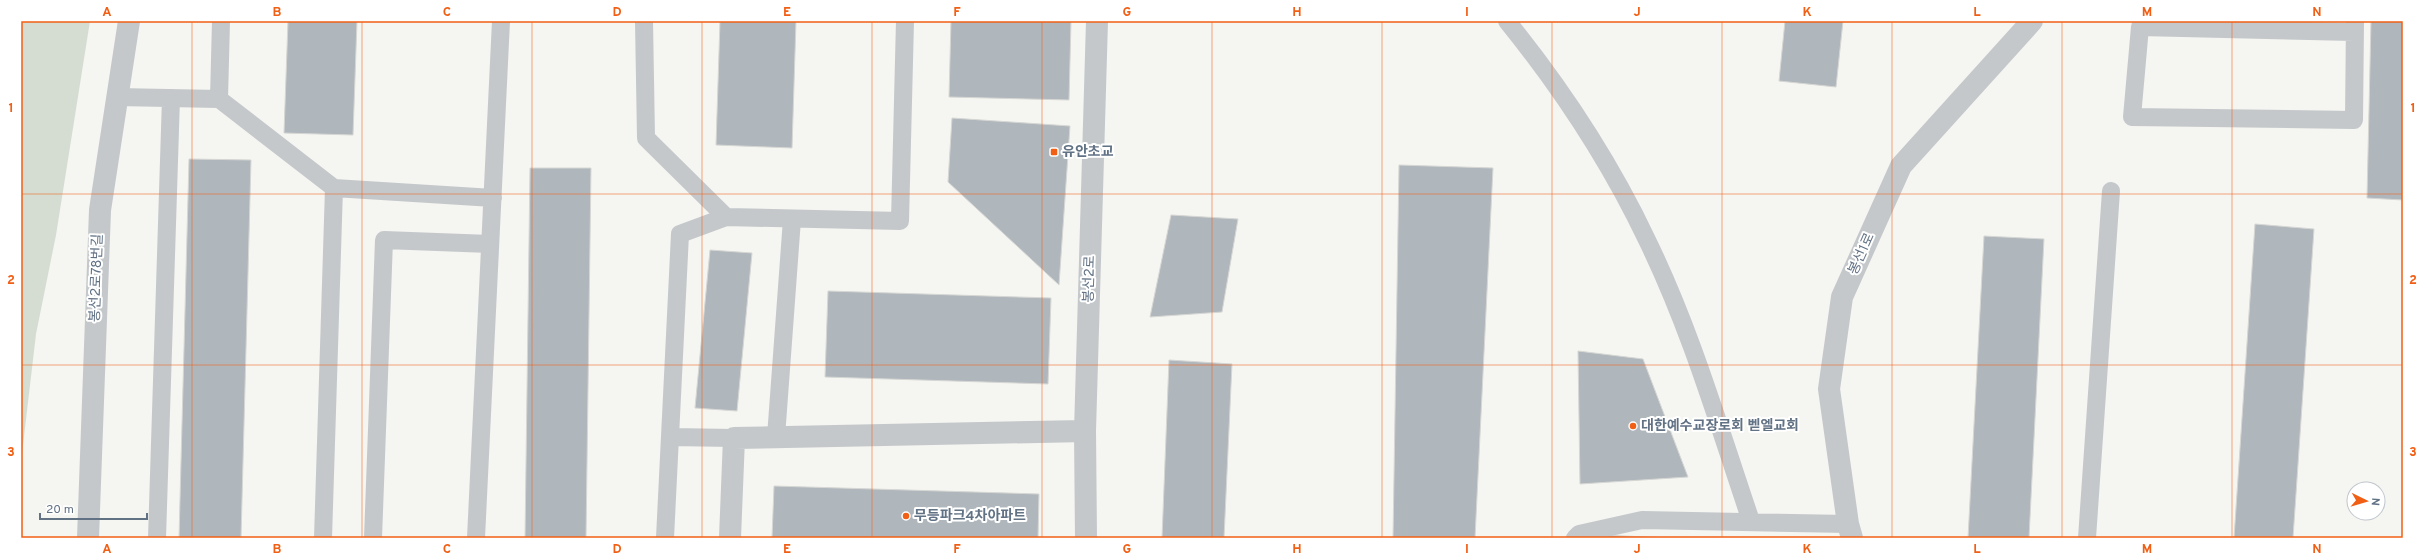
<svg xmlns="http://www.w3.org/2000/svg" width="2424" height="559" font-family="Overpass,'Noto Sans KR',sans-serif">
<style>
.green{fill:#d5ddd2}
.building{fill:#afb6bc;stroke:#d6d7d4}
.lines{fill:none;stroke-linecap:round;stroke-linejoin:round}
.lane{stroke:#c4c8cb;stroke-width:18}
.street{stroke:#c4c8cb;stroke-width:22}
.grid{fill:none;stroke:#f15f15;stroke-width:1;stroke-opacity:0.55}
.poi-dot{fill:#f15f15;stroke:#fff;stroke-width:1.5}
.labels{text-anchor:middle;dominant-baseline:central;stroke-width:4;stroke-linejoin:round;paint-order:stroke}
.poi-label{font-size:14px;font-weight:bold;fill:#627285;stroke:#fff;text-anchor:start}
.street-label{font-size:14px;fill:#627285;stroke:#fff}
.neatline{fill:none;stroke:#f15f15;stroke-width:1.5}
.grid-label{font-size:13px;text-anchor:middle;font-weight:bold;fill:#f15f15}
</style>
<rect width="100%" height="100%" fill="#f5f5f1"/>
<path class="green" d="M21,21H90L56,235L36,334L21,462Z"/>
<path class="building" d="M288,21H357L353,135L284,133Z
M720,21H796L792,148L716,145Z
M951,21H1071L1069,100L949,97Z
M1785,21H1843L1836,87L1779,81Z
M2371,21H2403V200L2367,198Z
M952,118L1070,126L1059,285L948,182Z
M189,159L251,160L241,538H179Z
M1399,165L1493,168L1475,538H1393Z
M530,168H591L586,538H525Z
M1171,215L1238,219L1222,312L1150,317Z
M2255,224L2314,229L2293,538H2234Z
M1984,236L2044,239L2029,538H1968Z
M710,250L752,253L737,411L695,408Z
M828,291L1051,298L1048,384L825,377Z
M1578,351L1643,359L1688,477L1580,484Z
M1169,360L1232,364L1224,538H1162Z
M774,486L1039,494L1038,538H772Z
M1579,534L1669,538H1579Z"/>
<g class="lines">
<path class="lane" d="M644,21L646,138L726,217L900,221L905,21
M1507,21C1562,89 1610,162 1647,240C1691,330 1719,427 1751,521
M2354,32L2140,27L2132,117L2354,120L2355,21
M117,97L219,99L221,21
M219,99L334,188L493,198
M670,437L734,438
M776,437L792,219
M157,538L171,98
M323,538L334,188
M373,538L384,240L490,244
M476,538L501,21
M665,538L680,234L726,217
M1575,538L1579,534L1642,520L1848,524
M2087,538L2111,191"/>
<path class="street" d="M88,538L100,210L129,21
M730,538L734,438L1085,431
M1086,538L1085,431L1097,21
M1852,538L1848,524L1829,389L1842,297L1901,166L2032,21"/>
</g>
<path class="grid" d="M192,21V538M362,21V538M532,21V538M702,21V538M872,21V538M1042,21V538M1212,21V538M1382,21V538M1552,21V538M1722,21V538M1892,21V538M2062,21V538M2232,21V538M21,194H2403M21,365H2403"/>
<g class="poi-dot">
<rect x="1050" y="148" width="8" height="8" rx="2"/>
<circle cx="1633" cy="426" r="4"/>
<circle cx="906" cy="516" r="4"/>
</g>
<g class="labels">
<g class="poi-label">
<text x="1062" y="152">유안초교</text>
<text x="1641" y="426">대한예수교장로회 벧엘교회</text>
<text x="914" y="516">무등파크4차아파트</text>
</g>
<g class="street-label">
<text transform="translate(1862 254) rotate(-66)">봉선1로</text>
<text transform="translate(97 278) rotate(-88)">봉선2로78번길</text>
<text transform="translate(1090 279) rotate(-88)">봉선2로</text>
</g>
</g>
<rect width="2424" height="559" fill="none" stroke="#ffffff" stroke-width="44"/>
<g transform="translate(2366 501) rotate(95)"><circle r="19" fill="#ffffff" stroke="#c0c7ce"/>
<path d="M0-3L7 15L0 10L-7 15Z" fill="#f15f15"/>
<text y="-6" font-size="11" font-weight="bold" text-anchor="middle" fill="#627285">N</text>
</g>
<path d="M40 513v6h107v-6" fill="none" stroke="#627285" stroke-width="2"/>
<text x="46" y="513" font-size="12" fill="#627285" stroke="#ffffff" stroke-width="3" paint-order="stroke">20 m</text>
<rect x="22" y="22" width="2380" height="515" class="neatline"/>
<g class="grid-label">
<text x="107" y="16">A</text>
<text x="277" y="16">B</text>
<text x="447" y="16">C</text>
<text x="617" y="16">D</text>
<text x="787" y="16">E</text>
<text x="957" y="16">F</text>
<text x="1127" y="16">G</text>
<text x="1297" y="16">H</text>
<text x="1467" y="16">I</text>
<text x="1637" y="16">J</text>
<text x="1807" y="16">K</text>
<text x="1977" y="16">L</text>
<text x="2147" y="16">M</text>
<text x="2317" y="16">N</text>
<text x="11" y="112">1</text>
<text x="2413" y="112">1</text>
<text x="11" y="284">2</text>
<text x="2413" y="284">2</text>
<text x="11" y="456">3</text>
<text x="2413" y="456">3</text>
<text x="107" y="553">A</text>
<text x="277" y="553">B</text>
<text x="447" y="553">C</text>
<text x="617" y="553">D</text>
<text x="787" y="553">E</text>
<text x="957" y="553">F</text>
<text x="1127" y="553">G</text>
<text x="1297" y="553">H</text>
<text x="1467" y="553">I</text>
<text x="1637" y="553">J</text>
<text x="1807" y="553">K</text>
<text x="1977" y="553">L</text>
<text x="2147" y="553">M</text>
<text x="2317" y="553">N</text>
</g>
</svg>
